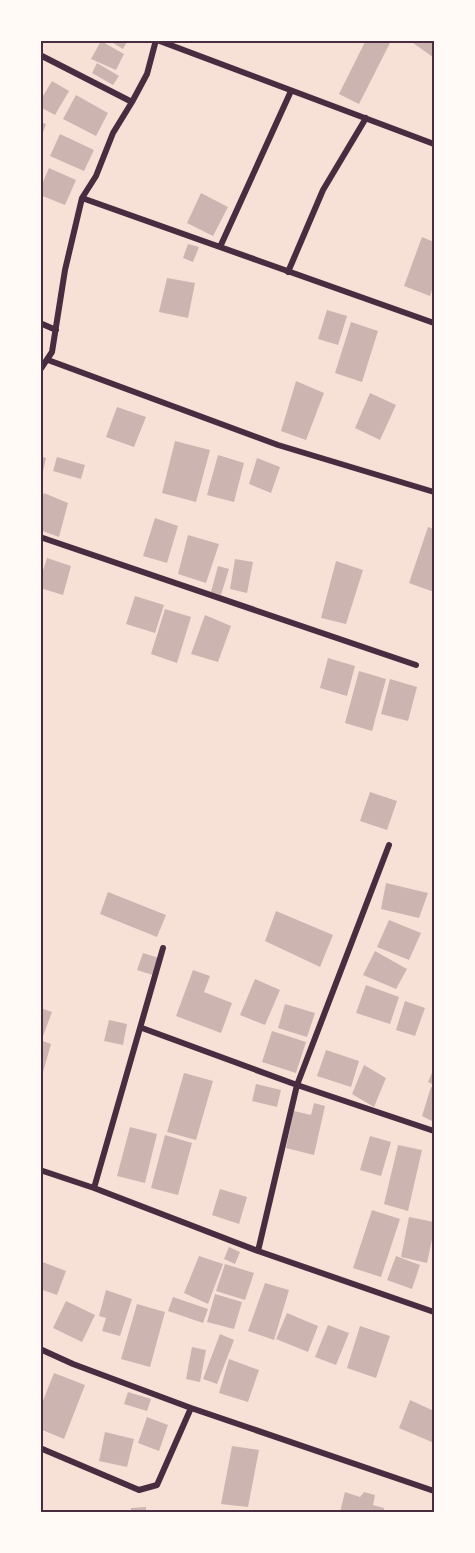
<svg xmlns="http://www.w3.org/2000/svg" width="475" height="1553" font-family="Barlow,sans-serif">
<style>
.building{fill:#ccb4b1}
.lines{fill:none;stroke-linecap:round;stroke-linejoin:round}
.minor{stroke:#4a2c40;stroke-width:6}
.neatline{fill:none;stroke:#4a2c40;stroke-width:2}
</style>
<rect width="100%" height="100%" fill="#f7e1d7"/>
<path class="building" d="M108,40H128L123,49Z
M366,40H385L390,43L359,104L339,94Z
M409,40H434V58Z
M101,41L124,54L116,70L91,59Z
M97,63L119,76L113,85L92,73Z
M52,81L69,91L55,115L40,107V101Z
M76,95L108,113L96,136L63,119Z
M40,122L46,124L41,138H40Z
M60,134L94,150L84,171L50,156Z
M49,168L76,180L65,205L40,195V189Z
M201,193L228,207L213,236L187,223Z
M422,237L434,242V284L430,296L404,286Z
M188,244L199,247L193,262L183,258Z
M167,278L195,283L188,318L159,312Z
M327,310L347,316L338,345L318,339Z
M351,322L378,331L362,382L335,373Z
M296,381L324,393L306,440L281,431Z
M370,393L396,405L380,440L355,428Z
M117,407L146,417L134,447L106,437Z
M175,441L210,450L196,502L162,493Z
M218,455L244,463L234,502L207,495Z
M40,456L46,458L42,476H40Z
M57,457L85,465L81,479L53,471Z
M257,458L280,467L271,493L249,484Z
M44,493L68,503L59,537L40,530V503Z
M155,518L178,526L167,563L143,556Z
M428,527L434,529V592L409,583Z
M188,535L219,544L206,583L178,574Z
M47,558L71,566L63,595L40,588V580Z
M235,559L253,562L247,593L230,589Z
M336,561L363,570L346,624L321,618Z
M218,566L229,569L221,595L211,592Z
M135,596L164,605L155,633L126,624Z
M165,609L191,617L177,663L151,654Z
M205,615L231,626L218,662L191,654Z
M328,658L355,666L347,696L320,688Z
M359,671L386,679L372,731L345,723Z
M390,679L417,687L408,721L381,714Z
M370,792L397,801L387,830L360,821Z
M386,883L428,893L419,918L381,909Z
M108,892L166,915L157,937L100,914Z
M276,911L333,935L320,967L265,941Z
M389,920L421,933L409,960L377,947Z
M375,951L407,969L396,989L363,975Z
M143,953L159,958L153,975L137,970Z
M193,970L210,976L204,992L232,1003L221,1033L176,1016Z
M255,979L280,990L265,1025L240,1015Z
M366,985L399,997L390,1024L356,1013Z
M405,1001L425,1008L415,1036L396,1030Z
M285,1004L315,1013L307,1037L278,1028Z
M40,1008L52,1012L43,1036L40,1035Z
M109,1020L127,1024L123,1045L104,1041Z
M272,1031L306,1042L296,1073L262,1062Z
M40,1040L51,1044L43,1072H40Z
M326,1050L359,1061L351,1087L317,1076Z
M364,1065L386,1078L374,1107L352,1094Z
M434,1068V1085L428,1082Z
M184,1073L213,1081L196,1140L167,1132Z
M256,1084L281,1090L277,1107L252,1101Z
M431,1087L434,1088V1122L422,1116Z
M314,1103L325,1106L314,1155L286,1148L294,1111L311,1115Z
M130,1127L157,1134L145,1183L117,1176Z
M165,1135L192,1143L178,1195L151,1188Z
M370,1136L391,1142L381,1176L360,1170Z
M398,1145L422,1150L408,1211L384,1204Z
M220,1189L247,1197L239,1224L212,1215Z
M372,1210L400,1219L381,1277L353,1268Z
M409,1217L434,1222V1230L427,1263L401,1257Z
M229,1247L240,1252L235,1264L224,1259Z
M199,1256L223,1264L208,1304L184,1293Z
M396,1256L420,1265L412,1289L387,1280Z
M40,1261L66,1271L57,1295L40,1289Z
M225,1264L254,1273L245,1300L216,1291Z
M265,1283L289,1290L274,1340L248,1331Z
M106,1290L132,1299L120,1336L102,1331L106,1318L99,1316Z
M215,1294L242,1302L234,1329L207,1322Z
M173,1297L208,1309L203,1323L168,1311Z
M66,1301L95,1315L82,1342L53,1328Z
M137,1304L165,1312L150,1367L121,1359Z
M287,1313L318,1326L308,1352L276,1339Z
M328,1325L349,1333L336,1365L315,1357Z
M360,1326L390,1336L376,1378L347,1368Z
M220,1334L234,1340L217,1384L203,1379Z
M192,1347L206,1350L200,1382L186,1379Z
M229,1359L259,1370L248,1402L219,1393Z
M54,1373L85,1385L64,1439L40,1429V1408Z
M128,1392L151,1399L147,1411L124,1404Z
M410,1400L434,1411V1443L399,1428Z
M147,1417L168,1425L159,1451L138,1443Z
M105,1432L134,1439L127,1467L99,1461Z
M232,1446L259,1450L248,1507L221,1504Z
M345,1492L360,1497L364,1492L375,1495L373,1505L384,1508V1512H340Z
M146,1507V1512H131V1508Z"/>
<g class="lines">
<path class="minor" d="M157,40L434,144
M40,55L132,102
M82,198L434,323
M220,247L291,91
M288,272L323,190L366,118
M40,323L56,330
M48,360L278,445L434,492
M40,370L52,352L65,270L82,198L96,176L113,133L132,102L147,74L156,40
M40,537L416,665
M142,1028L297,1085L434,1131
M40,1170L94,1188L258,1251L434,1312
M94,1188L163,948
M258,1251L297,1085L389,845
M40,1349L73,1364L191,1408L434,1491
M40,1448L139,1490L157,1485L191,1408"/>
</g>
<rect width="475" height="1553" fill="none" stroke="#fffaf5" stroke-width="84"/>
<rect x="42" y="42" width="391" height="1469" class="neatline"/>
</svg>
